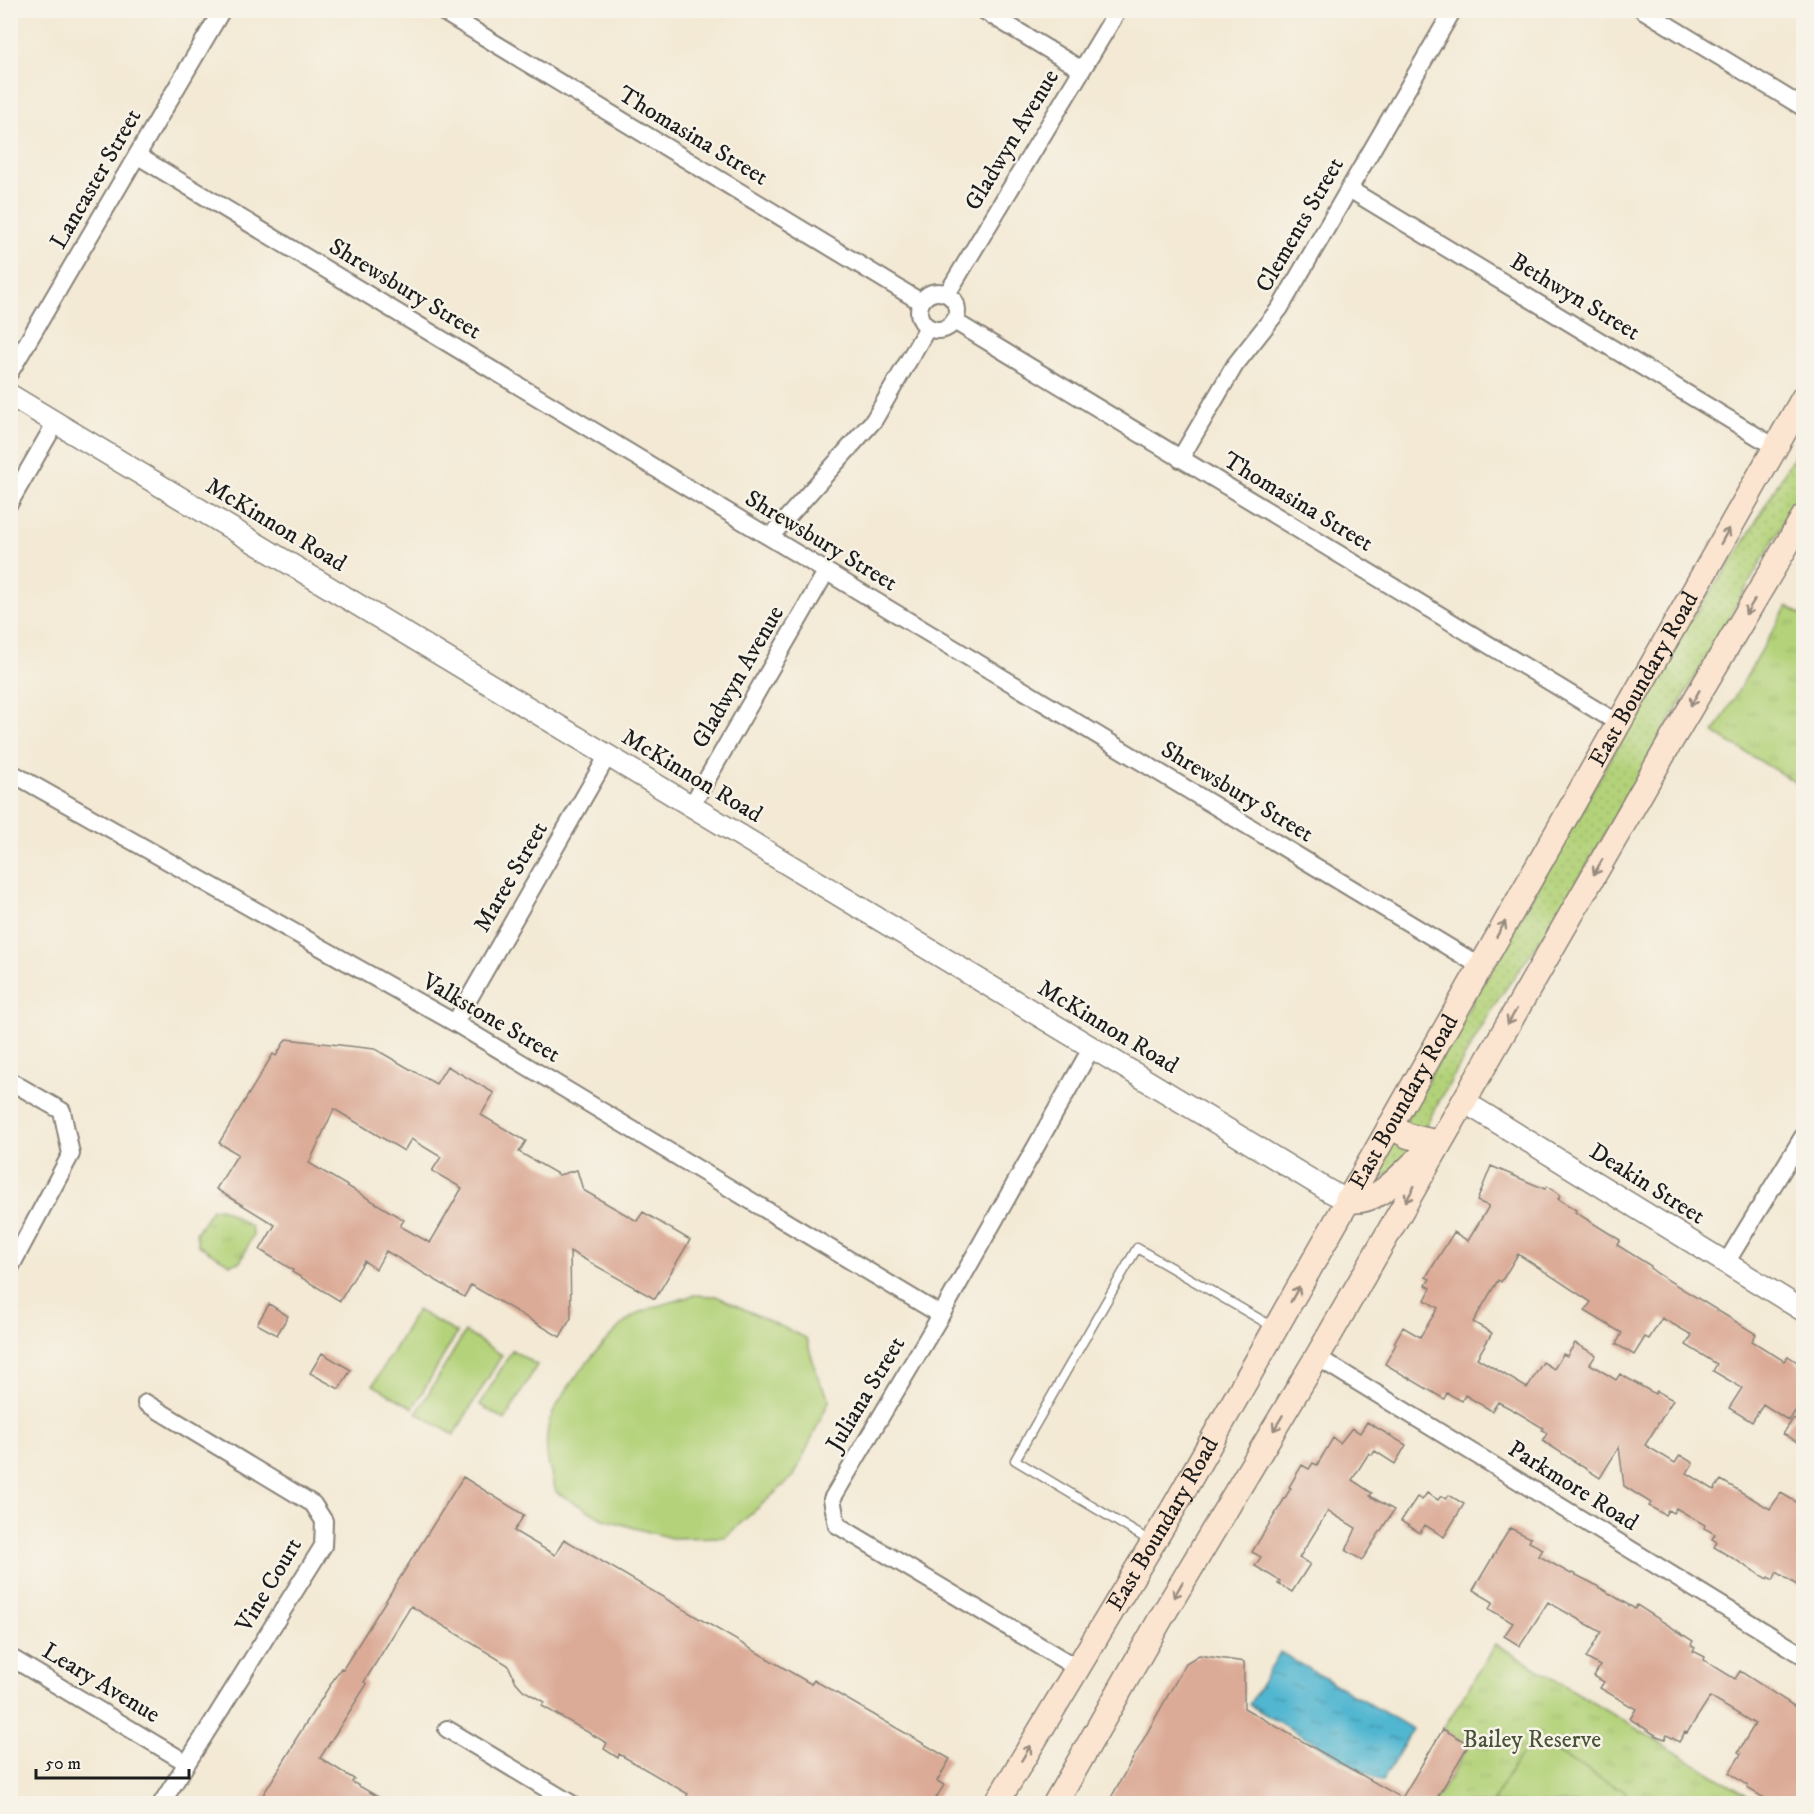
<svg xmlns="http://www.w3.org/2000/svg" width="1814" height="1814" font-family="'IM FELL DW Pica',serif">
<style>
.grass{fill:url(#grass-dots);stroke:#68774a;stroke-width:1.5}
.park{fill:url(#park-tufts);stroke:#68774a;stroke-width:1.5}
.pitch{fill:#b3d279;stroke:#68774a;stroke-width:1.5}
.water{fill:url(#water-ripples);stroke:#366976;stroke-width:1.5}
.building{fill:#dbab97;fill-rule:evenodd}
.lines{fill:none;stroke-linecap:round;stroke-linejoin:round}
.service-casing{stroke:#888278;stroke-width:11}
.minor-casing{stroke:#888278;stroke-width:20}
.tertiary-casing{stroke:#888278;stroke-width:24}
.secondary-casing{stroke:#888278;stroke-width:27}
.service{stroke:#fff;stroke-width:8}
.minor{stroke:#fff;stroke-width:16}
.tertiary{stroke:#fff;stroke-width:21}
.secondary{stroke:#fce5d0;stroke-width:24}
.oneway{stroke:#978b7f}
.labels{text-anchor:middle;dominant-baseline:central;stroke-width:5;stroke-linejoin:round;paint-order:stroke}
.street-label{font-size:24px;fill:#1c1c1c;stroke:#f7f3e8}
.park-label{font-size:24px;fill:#495338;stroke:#f7f3e8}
</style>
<defs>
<pattern id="grass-dots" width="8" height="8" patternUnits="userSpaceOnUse" patternTransform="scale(1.5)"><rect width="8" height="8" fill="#b3d279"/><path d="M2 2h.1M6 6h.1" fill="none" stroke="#99b468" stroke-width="1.8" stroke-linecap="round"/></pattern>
<pattern id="park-tufts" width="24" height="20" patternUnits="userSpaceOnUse" patternTransform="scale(1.5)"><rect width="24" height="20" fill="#b3d279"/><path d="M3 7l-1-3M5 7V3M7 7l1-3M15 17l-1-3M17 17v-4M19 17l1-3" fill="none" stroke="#99b468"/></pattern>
<pattern id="water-ripples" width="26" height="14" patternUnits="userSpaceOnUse" patternTransform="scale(1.5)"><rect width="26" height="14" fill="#51b6d0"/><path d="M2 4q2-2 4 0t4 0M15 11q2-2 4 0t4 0" fill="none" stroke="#4293a8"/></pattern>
</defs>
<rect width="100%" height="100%" fill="#f7f3e8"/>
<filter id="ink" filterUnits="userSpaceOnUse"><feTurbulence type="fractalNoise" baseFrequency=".0167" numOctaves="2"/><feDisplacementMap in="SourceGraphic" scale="12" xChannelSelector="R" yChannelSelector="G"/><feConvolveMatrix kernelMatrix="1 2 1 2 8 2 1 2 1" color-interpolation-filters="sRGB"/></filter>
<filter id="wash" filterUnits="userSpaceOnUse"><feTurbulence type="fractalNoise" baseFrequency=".008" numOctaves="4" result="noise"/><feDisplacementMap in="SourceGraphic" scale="24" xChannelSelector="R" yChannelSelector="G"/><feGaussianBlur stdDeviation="1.35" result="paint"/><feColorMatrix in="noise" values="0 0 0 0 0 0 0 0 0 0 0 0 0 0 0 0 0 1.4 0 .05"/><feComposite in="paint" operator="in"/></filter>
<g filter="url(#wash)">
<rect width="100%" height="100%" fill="#f3e9d4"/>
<path class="grass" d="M1803,440V489L1560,912L1495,1004L1425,1126L1422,1130L1407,1123L1406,1119L1681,634L1739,551Z
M1393,1141L1415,1144L1405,1161L1366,1190Z"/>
<path class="park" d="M1787,606L1803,616V787L1714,733Z
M221,1208L251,1227L253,1235L240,1262L230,1264L198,1245L196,1233L212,1209Z
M1496,1644L1760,1803L1434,1804L1469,1745L1443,1729Z"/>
<path class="pitch" d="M693,1295L716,1296L806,1338L820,1383L830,1399L794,1476L725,1537L671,1538L638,1529L601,1518L556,1492C549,1469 542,1445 550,1420C561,1391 610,1330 637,1314C655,1304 675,1303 693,1295Z
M417,1310L457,1333L413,1408L373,1385Z
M465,1332L502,1355L454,1435L417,1413Z
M512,1350L537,1365L505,1420L480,1405Z
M1533,1747H1544L1553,1750L1617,1788L1622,1789L1627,1794L1622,1804L1492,1803L1518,1758Z"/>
<path class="water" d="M1280,1652L1413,1729L1382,1782L1249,1705Z"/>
<g id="blocks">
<path class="building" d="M286,1039L375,1049L436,1084L447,1066L494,1093L481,1115L526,1141L519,1152L559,1175L577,1170L583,1190L637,1221L643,1212L690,1240L655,1299L570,1251L571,1318L560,1337L471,1285L464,1297L386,1251L376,1269L364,1261L340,1301L292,1272L293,1270L260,1250L275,1225L216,1189L238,1154L219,1143L273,1054L276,1056ZM334,1109L404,1151L411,1139L441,1157L432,1171L462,1188L430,1243L400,1226L404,1220L309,1163Z
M1491,1166L1545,1189L1547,1186L1560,1195L1558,1199L1576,1210L1575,1212L1620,1240L1617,1245L1651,1266L1650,1268L1658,1274L1756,1334L1752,1341L1784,1361L1788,1356L1803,1366V1399L1789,1421L1763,1404L1752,1422L1729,1408L1742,1388L1713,1371L1717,1364L1686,1345L1692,1335L1662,1318L1649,1339L1645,1337L1634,1355L1616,1344L1622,1333L1585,1311L1591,1302L1518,1254L1501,1282L1498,1280L1473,1322L1492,1333L1477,1358L1527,1388L1543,1362L1554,1369L1563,1354L1567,1356L1575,1343L1596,1355L1590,1364L1616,1380L1620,1374L1655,1394L1657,1391L1673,1400L1645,1445L1675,1463L1680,1455L1693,1463L1687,1473L1714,1490L1721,1480L1770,1509L1781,1493L1803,1506V1589L1777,1572L1773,1580L1768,1577L1767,1579L1714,1547L1717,1542L1712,1539L1715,1534L1704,1528L1705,1525L1676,1508L1673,1513L1668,1510L1665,1515L1649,1506L1651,1503L1624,1486L1619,1447L1600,1478L1543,1441L1547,1433L1542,1430L1543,1428L1515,1411L1498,1402L1492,1411L1465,1395L1462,1401L1447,1393L1444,1399L1385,1364L1396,1344L1394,1343L1403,1327L1420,1337L1438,1308L1425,1300L1431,1288L1426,1285L1430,1279L1426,1277L1454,1232L1468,1241L1489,1206L1477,1201Z
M269,1304L288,1316L277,1335L257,1324Z
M322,1353L351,1370L339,1389L310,1373Z
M1793,1419L1803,1425V1433L1798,1442L1783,1434Z
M1367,1422L1406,1445L1395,1464L1375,1451L1372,1455L1369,1453L1352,1480L1372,1493L1370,1496L1394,1510L1362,1560L1346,1551L1356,1528L1328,1511L1299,1558L1310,1564L1292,1592L1278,1584L1280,1581L1255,1566L1261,1557L1252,1552L1291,1488L1289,1487L1302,1465L1309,1469L1313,1463L1317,1465L1333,1438L1340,1443L1352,1428L1360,1433Z
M463,1477L524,1515L514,1531L555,1555L564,1539L811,1684L814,1680L950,1759L937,1781L944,1785L933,1803H683L688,1794L619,1754L618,1758L604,1749L607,1743L542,1706L544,1702L523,1690L516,1682L508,1665L411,1606L364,1682L367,1684L320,1758L354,1779L352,1782L389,1803H258L295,1743L294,1742L341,1668L343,1669Z
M1427,1493L1438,1500L1441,1496L1446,1499L1449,1495L1464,1504L1444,1537L1425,1525L1420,1533L1401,1521L1417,1497L1422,1500Z
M1510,1528L1531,1538L1529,1542L1543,1549L1539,1556L1571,1574L1572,1573L1592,1583L1635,1609L1637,1605L1693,1641L1691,1645L1695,1648L1693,1651L1705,1657L1704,1660L1735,1679L1740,1671L1803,1712V1798L1800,1803H1773L1747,1788L1748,1786L1729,1773L1741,1754L1738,1752L1755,1724L1710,1697L1687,1733L1685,1732L1679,1742L1667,1735L1665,1739L1657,1736L1630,1719L1636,1709L1600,1688L1604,1682L1594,1676L1600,1666L1586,1658L1601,1632L1569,1614L1548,1602L1520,1646L1504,1636L1513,1623L1489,1609L1493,1602L1473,1590Z
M1199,1655L1244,1662V1708L1402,1798L1443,1729L1469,1744L1434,1803H1108L1186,1663Z"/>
</g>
</g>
<g filter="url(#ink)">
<use href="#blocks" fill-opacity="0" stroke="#888278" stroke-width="1.5"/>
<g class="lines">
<defs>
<path id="service" d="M1150,1541L1015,1460L1137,1248L1275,1328"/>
<path id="minor" d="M440,10L921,302
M983,10L1082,70
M1643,10L1804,108
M138,156L1480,966
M1349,189L1775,447
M919 311a19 19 0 1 1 38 0a19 19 0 1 1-38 0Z
M947,294L1118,10
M954,321L1618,723
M10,372L222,10
M1180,459L1235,365L1280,308L1453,10
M10,502L56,422
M770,537L874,420L928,327
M10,772L455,1023L941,1315
M692,805L826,572
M455,1023L608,755
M10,1081L62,1111L71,1154L10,1268
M1726,1263L1804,1135
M1317,1357L1804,1656
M146,1403L313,1504L324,1521L323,1546L187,1763
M10,1657L187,1763L161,1804
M1077,1668L837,1525L832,1499L941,1315L1092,1047
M447,1729L572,1804"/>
<path id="tertiary" d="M10,395L1260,1149L1329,1191L1347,1200
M1463,1101L1804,1311"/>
<g id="secondary">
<path d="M1390,1126L1408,1136L1439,1143"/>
<path d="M1347,1200C1381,1206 1403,1169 1427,1152"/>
<path id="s1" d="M996,1804L1173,1509L1804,397"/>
<path d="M1055,1804L1161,1618L1317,1357L1668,746L1804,516"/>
</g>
</defs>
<use href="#service" class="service-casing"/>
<use href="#minor" class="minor-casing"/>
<use href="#tertiary" class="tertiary-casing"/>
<use href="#secondary" class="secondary-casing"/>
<use href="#service" class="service"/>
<use href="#minor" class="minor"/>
<use href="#tertiary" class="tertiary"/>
<use href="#secondary" class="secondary"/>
</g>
<defs><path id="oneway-shaft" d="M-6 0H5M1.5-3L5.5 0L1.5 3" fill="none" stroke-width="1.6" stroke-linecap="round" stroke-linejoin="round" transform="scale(1.5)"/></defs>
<g class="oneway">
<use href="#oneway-shaft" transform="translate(1725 536) rotate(-61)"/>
<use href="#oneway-shaft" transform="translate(1750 607) rotate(121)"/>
<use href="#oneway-shaft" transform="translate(1695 698) rotate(120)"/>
<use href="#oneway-shaft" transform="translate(1598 867) rotate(120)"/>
<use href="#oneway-shaft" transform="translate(1501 929) rotate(-60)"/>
<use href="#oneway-shaft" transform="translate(1512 1017) rotate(120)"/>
<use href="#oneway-shaft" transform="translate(1410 1194) rotate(119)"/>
<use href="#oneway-shaft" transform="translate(1295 1294) rotate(-61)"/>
<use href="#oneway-shaft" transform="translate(1278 1423) rotate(121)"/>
<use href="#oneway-shaft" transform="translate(1178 1590) rotate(120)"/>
<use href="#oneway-shaft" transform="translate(1026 1753) rotate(-59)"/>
</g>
</g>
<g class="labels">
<g class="street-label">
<text transform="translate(693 136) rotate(31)">Thomasina Street</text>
<text transform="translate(1012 140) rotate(-59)">Gladwyn Avenue</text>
<text transform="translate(96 179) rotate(-60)">Lancaster Street</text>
<text transform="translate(1300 225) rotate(-60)">Clements Street</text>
<text transform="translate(405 289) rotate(31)">Shrewsbury Street</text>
<text transform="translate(1575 297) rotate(31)">Bethwyn Street</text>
<text transform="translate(1298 502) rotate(31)">Thomasina Street</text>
<text transform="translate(276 525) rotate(31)">McKinnon Road</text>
<text transform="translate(821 541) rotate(31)">Shrewsbury Street</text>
<text transform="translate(738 677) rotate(-60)">Gladwyn Avenue</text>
<text stroke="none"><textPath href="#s1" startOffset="1298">East Boundary Road</textPath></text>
<text transform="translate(692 776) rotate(31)">McKinnon Road</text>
<text transform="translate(1237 792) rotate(31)">Shrewsbury Street</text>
<text transform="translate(511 877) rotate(-60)">Maree Street</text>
<text transform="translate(491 1018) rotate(30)">Valkstone Street</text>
<text transform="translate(1108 1027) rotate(31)">McKinnon Road</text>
<text stroke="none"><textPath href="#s1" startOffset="812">East Boundary Road</textPath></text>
<text transform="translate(1647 1184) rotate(32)">Deakin Street</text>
<text transform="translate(866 1394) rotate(-59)">Juliana Street</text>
<text transform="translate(1573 1486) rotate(32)">Parkmore Road</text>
<text stroke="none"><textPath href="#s1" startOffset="326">East Boundary Road</textPath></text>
<text transform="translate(269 1585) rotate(-59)">Vine Court</text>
<text transform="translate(101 1683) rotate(31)">Leary Avenue</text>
</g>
<g class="park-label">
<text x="1532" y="1740">Bailey Reserve</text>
</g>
</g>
<rect width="1814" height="1814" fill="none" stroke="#f7f3e8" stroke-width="36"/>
<path d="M36 1769v9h153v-9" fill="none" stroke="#1c1c1c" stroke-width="3"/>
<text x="45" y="1769" font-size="18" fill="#1c1c1c" stroke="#f7f3e8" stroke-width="4.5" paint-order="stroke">50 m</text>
</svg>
